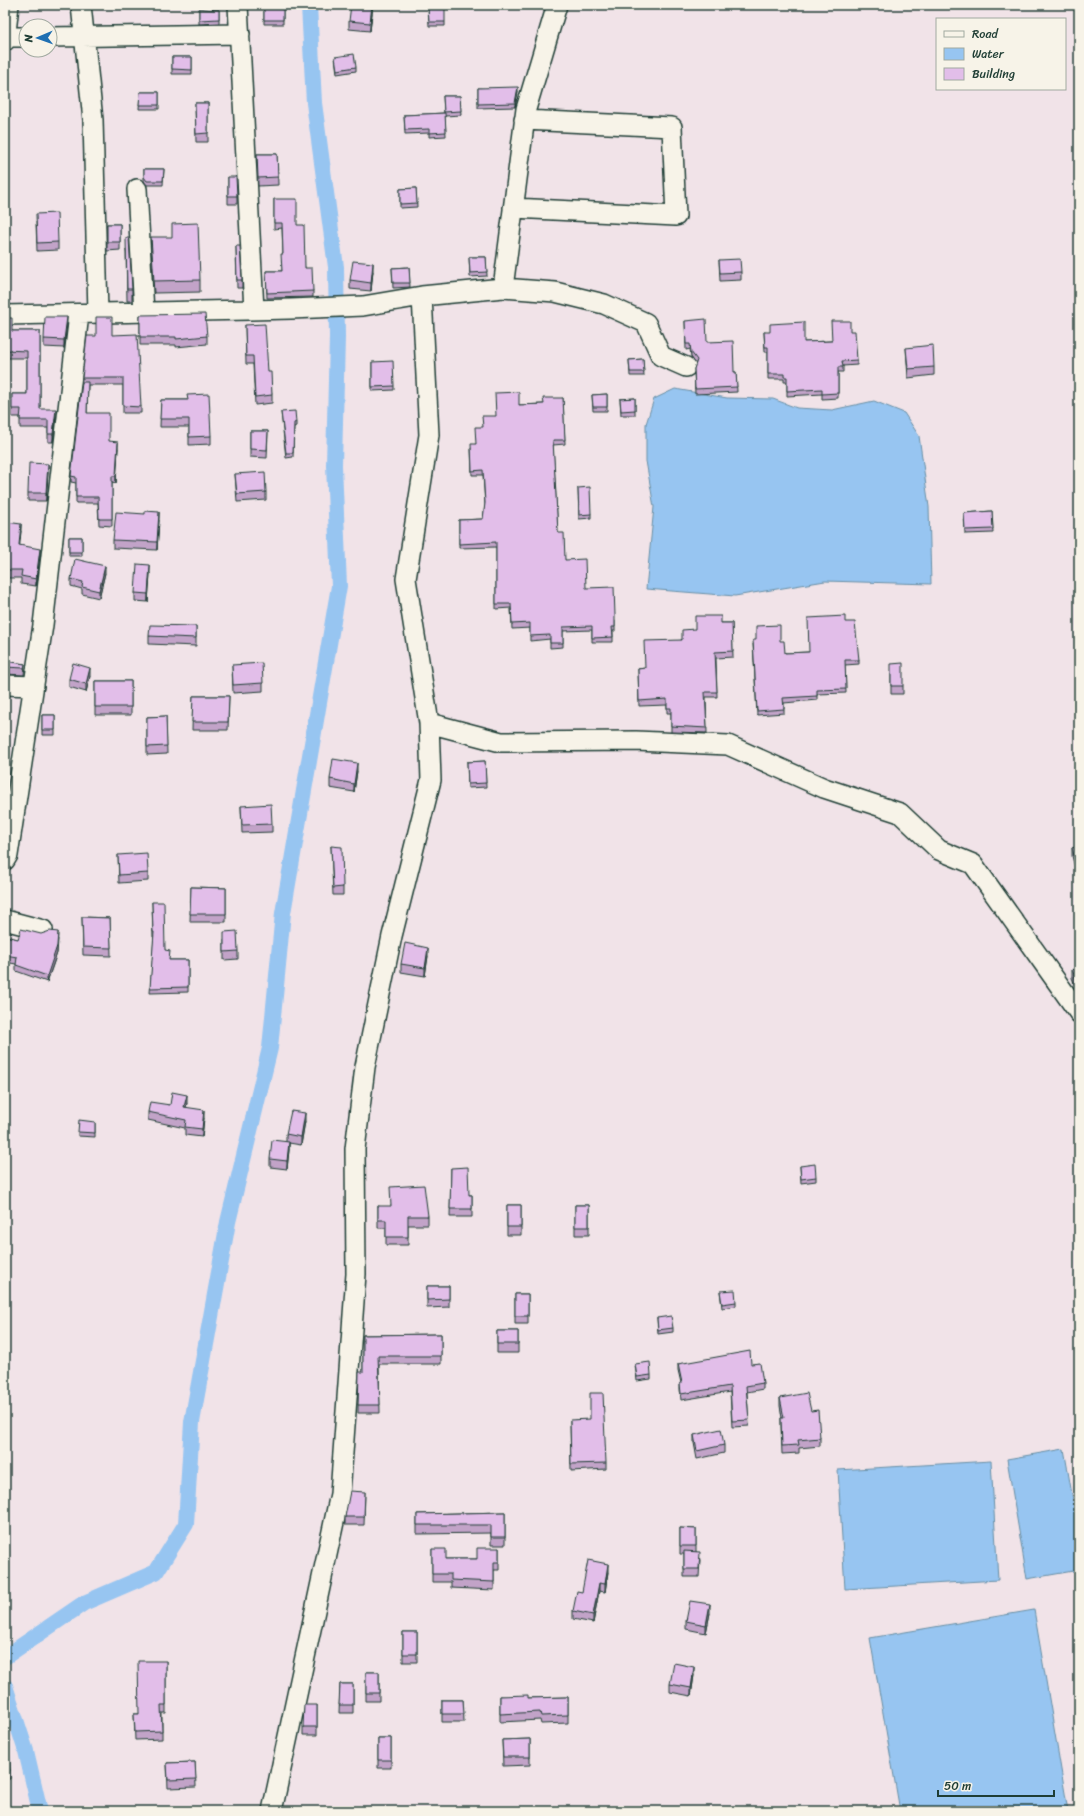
<svg xmlns="http://www.w3.org/2000/svg" width="1084" height="1816" font-family="Sriracha,sans-serif">
<style>
.water{fill:#97c5f1;stroke:#678fa5}
.lines{fill:none;stroke-linecap:round;stroke-linejoin:round}
.canal{stroke:#97c5f1;stroke-width:16}
.minor-casing{stroke:#1f3d34;stroke-width:22}
.minor{stroke:#f7f3e8;stroke-width:19}
.wall{fill:#c2a3c8;stroke:#1f3d34}
.shaded-wall{fill:#9e85a3;stroke:#1f3d34}
.building{fill:#e2bee9;stroke:#1f3d34}
</style>
<rect width="100%" height="100%" fill="#f1e3e8"/>
<filter id="ink" filterUnits="userSpaceOnUse"><feTurbulence type="fractalNoise" baseFrequency=".025" numOctaves="2"/><feDisplacementMap in="SourceGraphic" scale="8" xChannelSelector="R" yChannelSelector="G"/><feConvolveMatrix kernelMatrix="1 2 1 2 8 2 1 2 1" color-interpolation-filters="sRGB"/></filter>
<g filter="url(#ink)">
<path class="water" d="M675,389L727,398L773,399L797,408L832,410L874,401L904,413L919,436L929,507L931,584L825,581L735,596L646,589L654,507L646,461V424L654,399Z
M1064,1449L1079,1534V1570L1027,1579L1007,1459Z
M991,1461L998,1580L845,1589L838,1470Z
M1034,1610L1068,1811H900L870,1638Z"/>
<g class="lines">
<path class="canal" d="M5,1657L84,1603L156,1572L186,1524L192,1422L228,1222L270,1048L283,913L339,586L334,465L337,337L336,267L314,103L309,5
M5,1686L26,1751L40,1811"/>
<defs>
<path id="minor" d="M81,5L93,120L98,313
M238,5L254,310
M5,37H26
M50,37L240,34
M5,41L9,5
M137,189L144,312
M513,208L676,216L672,127L524,120
M503,288L555,292L604,304L646,323L661,356L686,367
M5,315L291,309L363,306L422,296L503,288L526,109L557,5
M5,685L34,686
M429,723L501,742L636,741L728,745L824,788L900,813L939,850L973,864L1079,1013
M5,860L8,855L43,625L79,314
M5,920L43,930
M272,1811L340,1494L356,1274L355,1149L365,1067L392,936L431,780L429,723L406,579L429,435L422,296"/>
</defs>
<use href="#minor" class="minor-casing"/>
<use href="#minor" class="minor"/>
</g>
<path class="wall" d="M373,5L370,31L349,29V21Z
M264,7L283,8V24H264Z
M428,7L445,22V26H429Z
M199,9L219,10V23L199,24Z
M172,57H192V74H172Z
M335,57L356,67V71L337,74Z
M478,88L518,91L515,107L478,108Z
M140,92H159V109H139Z
M443,96H460L461,115L445,116L446,136L429,137V133L405,134L404,115L444,113Z
M195,103H208V142H196Z
M257,154H277L278,185L258,186Z
M144,169H164L163,185H147L144,181Z
M228,177L237,196V204H228Z
M416,188L417,207L400,208V189Z
M274,199L297,225L305,268L313,291V297L267,298L266,271H282L283,254L282,228L274,229Z
M36,222L58,242V250L37,251Z
M107,224H120V250L107,251Z
M151,237L200,280V292L154,293L151,249Z
M236,246L242,280V288H237Z
M126,250L132,289V301H127Z
M469,257H486L487,276L470,277Z
M719,260L741,272V280L720,281Z
M409,267L410,287L393,288L392,268Z
M373,271L371,291L350,289V280Z
M140,315L207,336V344L176,347V345H140Z
M5,318L12,331H40V409L56,416L53,442H48V428H20V417H12V394H27V358H5Z
M685,321L707,342L734,372H736L737,392L695,394L694,369L696,364L691,357L690,349L686,350Z
M67,325L64,348L44,347V339Z
M245,325L268,372L272,395V403L255,405L253,364H246Z
M850,331L857,360V365L843,366V372H838V398L822,399V394L787,396V382H784V379H768V352H765L764,332L804,342L832,341Z
M112,335L141,407V413H123V385H88L87,413L109,441L118,448L116,483L112,482V526L99,525L98,503H76V483L71,482V476L82,378L96,336Z
M906,348L934,367V375L908,378Z
M643,359L644,376H630L629,360Z
M372,362L394,386V390L372,391Z
M607,394V411H593L592,395Z
M563,398L565,444L553,445L558,533L565,560L586,588L615,621V631H613V642H592V630L563,631V647L550,648V639L530,641V628L512,629L511,608L496,609V547L459,548V520L483,519L485,505L483,475H472L471,448L476,444L483,427L496,416L519,405L544,404Z
M635,398V415H621L620,399Z
M161,400H187L211,436V444L189,445V427H160Z
M281,412L296,422V426L294,427L293,457L286,458Z
M250,431H268L267,458L250,457Z
M48,472L46,501H28V493Z
M235,474L266,492V500L237,502Z
M578,488L591,514V518L579,519Z
M992,511L993,533L965,534L964,513Z
M145,514L159,520L157,550L113,548V540Z
M21,531L19,546L40,557L36,586L21,584V578H5V532Z
M69,537H82V556H69Z
M105,573L99,598L82,594V589L71,586V579Z
M150,573L148,602L135,601V593Z
M845,622L859,660V664L845,665L846,693L817,694V700L784,703V713L757,715L753,644L780,641L785,653L809,652Z
M721,623H732L733,657L716,658L717,697H706L707,733L671,732V713H667V705L639,706L638,669L645,668L695,629Z
M196,626V646L149,644V636Z
M5,661L25,664L24,675L5,674Z
M232,665L263,683V691L233,693Z
M891,672L903,686V694H891Z
M90,676L86,692L69,687V679Z
M95,681H131V715H95Z
M5,689H7L6,699L5,698Z
M193,696H229L228,730H192Z
M42,715H55V735H42Z
M166,716L167,754L147,755V717Z
M485,761L486,787L468,788L467,762Z
M357,771L354,792L330,788V779Z
M241,806L272,824V832L242,833Z
M331,846L343,887V895H333Z
M1079,846V882L1072,856V848Z
M118,855L148,873V881L119,883Z
M191,887L226,888V922H190Z
M152,902L165,950L169,960H188V992L150,993L154,937H153Z
M82,917L110,918L111,956L83,955Z
M5,936L18,939H58L57,953L47,982L16,971V964L5,962Z
M224,940L238,951V959L224,960Z
M428,956L425,976L401,972V964Z
M1079,967V994L1072,978V970Z
M187,1103L186,1107L204,1118L202,1137L185,1135V1128L148,1120V1112L170,1105Z
M305,1121L301,1145L289,1143V1150L287,1169L270,1167V1159L286,1142V1134Z
M95,1122V1137L78,1136V1132Z
M800,1166L816,1177V1181L801,1183Z
M451,1168L469,1195H472V1217H450Z
M507,1205H521V1235H507Z
M575,1205H589V1235H575Z
M378,1206L428,1216V1225H408V1245H386V1228H378Z
M427,1286H449V1307L427,1308Z
M720,1291L736,1302V1306L722,1308Z
M515,1294H528V1324H515Z
M657,1318L673,1328V1332L658,1334Z
M497,1331H518V1353H497Z
M441,1334V1364H379L380,1413H358V1405L363,1372V1335Z
M635,1364L651,1375V1379L637,1381Z
M678,1364H751L763,1383V1389L747,1392L749,1426L732,1427L730,1392L681,1400L680,1389V1383H681L678,1370Z
M780,1398L811,1411L820,1438V1446L799,1448V1453L782,1454L781,1426V1418H782L780,1406Z
M570,1420L606,1463V1469L571,1471Z
M694,1435L724,1445V1453L697,1459L694,1443Z
M365,1492L364,1525H345V1517Z
M505,1512V1545H491V1533L417,1534V1514Z
M680,1528L696,1529V1551L700,1560L699,1577H684V1554H680Z
M499,1548V1570H494V1590L451,1588V1582H432V1549L446,1559H477Z
M608,1572L605,1592L599,1591L593,1623L573,1619V1611L582,1592Z
M710,1613L706,1633L686,1629V1621Z
M403,1632H417V1662H403Z
M166,1661V1713H162V1739L135,1740L134,1714H139Z
M366,1672H379V1701H366Z
M694,1675L691,1696L670,1692V1684Z
M340,1684H353V1713H339Z
M500,1696L528,1698L568,1697V1723L541,1724L540,1720L500,1722Z
M442,1700H463L464,1722H442Z
M317,1705V1735H303V1727Z
M378,1738H391V1768H378Z
M5,1739L10,1771V1779H5Z
M530,1739V1765L503,1766L502,1740Z
M195,1762L196,1787L168,1788L167,1763Z"/>
<path class="shaded-wall" d="M372,5H373L370,31V23Z
M518,87V91L515,107V103Z
M373,263V271L371,291V283Z
M67,317V325L64,348V340Z
M56,409V416L53,442V434Z
M118,442V448L116,483V476Z
M48,464V472L46,501V493Z
M159,512V520L157,550V542Z
M21,524V531L19,553V545Z
M40,549V557L36,586V579Z
M150,565V573L148,602V594Z
M105,566V573L99,598V591Z
M90,668V676L86,692V684Z
M357,763V771L354,792V784Z
M58,932L57,953L47,982V976Z
M428,948V956L425,976V968Z
M187,1095V1103L184,1115V1107Z
M204,1110V1118L202,1137V1129Z
M305,1113V1121L301,1145V1137Z
M289,1142V1150L287,1169V1161Z
M608,1564V1572L605,1592V1584Z
M599,1583V1591L593,1623V1615Z
M710,1604V1613L706,1633V1625Z
M694,1667V1675L691,1696V1688Z"/>
<path class="building" d="M351,5H372L370,23L349,21Z
M445,6V22H429L428,7Z
M264,7L283,8V20H264Z
M199,9L219,10V19L199,20Z
M354,54L356,67L337,70L335,57Z
M172,57H192V70L172,69Z
M518,87L515,103L478,104V88Z
M140,92H159V105H139Z
M443,96H460L461,111L444,112Z
M195,103H208V133L196,134Z
M445,113L446,132L429,133V129L405,130L404,115Z
M257,154H277L278,177L258,178Z
M144,169H164L163,181H147L144,177Z
M228,177H236L237,196H228Z
M416,188L417,203L400,204V189Z
M274,199H297V225H304L305,268H312L313,291L267,293L266,271H282L281,254H283L282,223H274Z
M57,213L58,242L37,243L36,214Z
M198,223L200,280L154,281L151,237H172V224Z
M107,224H120V242H107Z
M126,238H129L132,289H127Z
M236,246H240L242,280H237Z
M469,257H486L487,272L470,273Z
M740,259L741,272L720,273L719,260Z
M353,261L373,263L371,283L350,280Z
M409,267L410,283H393L392,268Z
M205,314L207,336L176,339V337H140V315Z
M45,317H67L64,340L44,339Z
M96,317H112V335L137,334L141,407L123,406V378H82L87,336H96Z
M5,318H12V331H40V409H56L53,434H48V420H20L21,409H12V394H27V351L5,350Z
M706,319L707,342L733,341L734,372H736L737,387L695,389L694,369L697,360L691,352L690,344H686L685,321Z
M831,321H850V331H855L857,360L842,361L843,367H838V393L822,394V389L787,391V377H784V374H768V347H765L764,332H770V324L804,322V342L832,341Z
M265,324L268,372H271L272,395L255,397L253,356H246L245,325Z
M933,345L934,367L908,369L906,348Z
M643,359L644,372H630L629,360Z
M393,361L394,386L372,387V362Z
M82,382H88L87,413H109V441L118,442L116,476H112V519H99L98,497H76V477L71,476Z
M519,392V405L544,404L543,398H563L565,440H553L558,533H564L565,560L585,559L586,588L614,587L615,616V627H612L613,637L592,638V626L563,627V643H550V635L530,636V623L512,624L511,604H496V542L459,544V520L483,519L485,503L483,470L472,471L471,444H476L475,427H483L482,416H496L495,393Z
M209,394L211,436L189,437V419H160L161,400H188L187,395Z
M607,394V407H593L592,395Z
M635,398V410L621,411L620,399Z
M295,411L296,422L294,423L293,453H286L281,412Z
M250,431H268L267,450L250,449Z
M29,463L48,464L46,493H28Z
M265,472L266,492L237,494L235,474Z
M590,487L591,514L579,515L578,488Z
M145,511L159,512L157,542L113,540L116,512L145,514Z
M992,511L993,529L965,530L964,513Z
M6,522L21,524L19,545L40,549L36,579L21,576L22,570H5V532Z
M69,537H82V552H69Z
M75,559L105,566L99,591L82,587L83,582L71,579Z
M137,564L150,565L148,594L135,593Z
M695,616H721V623H732L733,651L715,652L717,692H705L707,728L671,726V708H667V699L639,701L638,669L645,668L644,641L682,640V630L695,629Z
M845,616V622H855L859,660H845L846,689L817,690V696L783,698L784,709L757,711L753,640H756V626L780,625V641H784L785,653L809,652L808,618Z
M150,625L196,626V638L149,636Z
M5,661L25,664L24,668L5,667Z
M73,663L90,668L86,684L69,679Z
M262,663L263,683L233,685L232,665Z
M903,663V686H891V664Z
M95,681H131V707H95Z
M193,696H229L228,722H192Z
M42,715H55V730H42Z
M166,716L167,746L147,747V717Z
M333,759L357,763L354,784L330,779Z
M485,761L486,783L468,784L467,762Z
M271,804L272,824L242,825L241,806Z
M331,846L342,847L343,887L333,888Z
M1079,846V873L1072,848Z
M147,853L148,873L119,875L118,855Z
M191,887L226,888V914H190Z
M152,902H164L165,950L170,951L169,960H188V987L150,988L154,932H153Z
M82,917L110,918L111,948L83,947Z
M21,929L41,934L50,931L58,932L57,946L47,976L16,965L17,957L5,955V936L18,939Z
M237,931L238,951L224,952V932Z
M405,943L428,948L425,968L401,964Z
M1079,967V986L1072,970Z
M172,1092L187,1095L184,1107L204,1110L202,1129L185,1127L186,1120L148,1112L150,1102L170,1105Z
M291,1111L305,1113L301,1137L286,1134Z
M79,1120L95,1122V1133L78,1132Z
M272,1140L289,1142L287,1161L270,1159Z
M815,1164L816,1177L801,1179L800,1166Z
M468,1167L469,1195H472V1209H450L451,1168Z
M424,1185L428,1216H408V1237H386V1220H378V1206H391L390,1187Z
M507,1205H521V1227H507Z
M575,1205H589V1227H575Z
M427,1286H449V1299L427,1300Z
M735,1290L736,1302L722,1304L720,1291Z
M515,1294H528V1316H515Z
M671,1316L673,1328L658,1330L657,1318Z
M497,1331H518V1344H497Z
M441,1334V1356H378L380,1405H358L359,1372H363V1335Z
M750,1351L751,1364L760,1363L763,1383L746,1386L749,1420L732,1421L730,1386L681,1394L680,1383H682L678,1364Z
M650,1362L651,1375L637,1377L635,1364Z
M590,1393H603L606,1463L571,1464L570,1420L590,1419Z
M807,1393L811,1411L818,1410L820,1438L798,1440L799,1445L782,1446L781,1418H784L780,1398Z
M721,1429L724,1445L697,1451L694,1435Z
M350,1491L365,1492L364,1517H345Z
M505,1512V1537H491V1525H417V1514Z
M680,1528L696,1529V1546H680Z
M477,1548H499V1562H494V1582L451,1580V1574H432V1549H446V1559H477Z
M684,1551L700,1552L699,1569H684Z
M588,1560L608,1564L605,1584L599,1583L593,1615L573,1611L577,1591L582,1592Z
M690,1601L710,1604L706,1625L686,1621Z
M403,1632H417V1654H403Z
M138,1661H166V1705H161L162,1731L135,1732L134,1714H139Z
M674,1663L694,1667L691,1688L670,1684Z
M366,1672H379V1693H366Z
M340,1684H353V1705H339Z
M528,1695V1698L568,1697V1715L541,1716L540,1712L500,1714V1696Z
M442,1700H463L464,1714H442Z
M304,1705H317V1727H303Z
M378,1738H391V1760H378Z
M5,1739H9L10,1771H5Z
M530,1739V1757H503L502,1740Z
M195,1762L196,1779L168,1780L167,1763Z"/>
</g>
<rect width="1084" height="1816" fill="none" stroke="#f7f3e8" stroke-width="20"/>
<rect x="10" y="10" width="1064" height="1796" fill="none" stroke="#1f3d34" stroke-width="1.5" filter="url(#ink)"/>
<rect x="936" y="18" width="130" height="72" fill="#f7f3e8" stroke="#a1aaa0"/>
<rect x="944" y="31" width="20" height="6" fill="#f7f3e8" stroke="#a1aaa0"/>
<text x="972" y="38" font-size="12" fill="#1f3d34">Road</text>
<rect x="944" y="48" width="20" height="12" fill="#97c5f1" stroke="#a1aaa0"/>
<text x="972" y="58" font-size="12" fill="#1f3d34">Water</text>
<rect x="944" y="68" width="20" height="12" fill="#e2bee9" stroke="#a1aaa0"/>
<text x="972" y="78" font-size="12" fill="#1f3d34">Building</text>
<g transform="translate(38 38) rotate(268)"><circle r="19" fill="#f7f3e8" stroke="#a1aaa0"/>
<path d="M0-3L7 15L0 10L-7 15Z" fill="#1f6fb2"/>
<text y="-6" font-size="11" font-weight="bold" text-anchor="middle" fill="#1f3d34">N</text>
</g>
<path d="M938 1790v6h116v-6" fill="none" stroke="#1f3d34" stroke-width="2"/>
<text x="944" y="1790" font-size="12" fill="#1f3d34" stroke="#f7f3e8" stroke-width="3" paint-order="stroke">50 m</text>
</svg>
